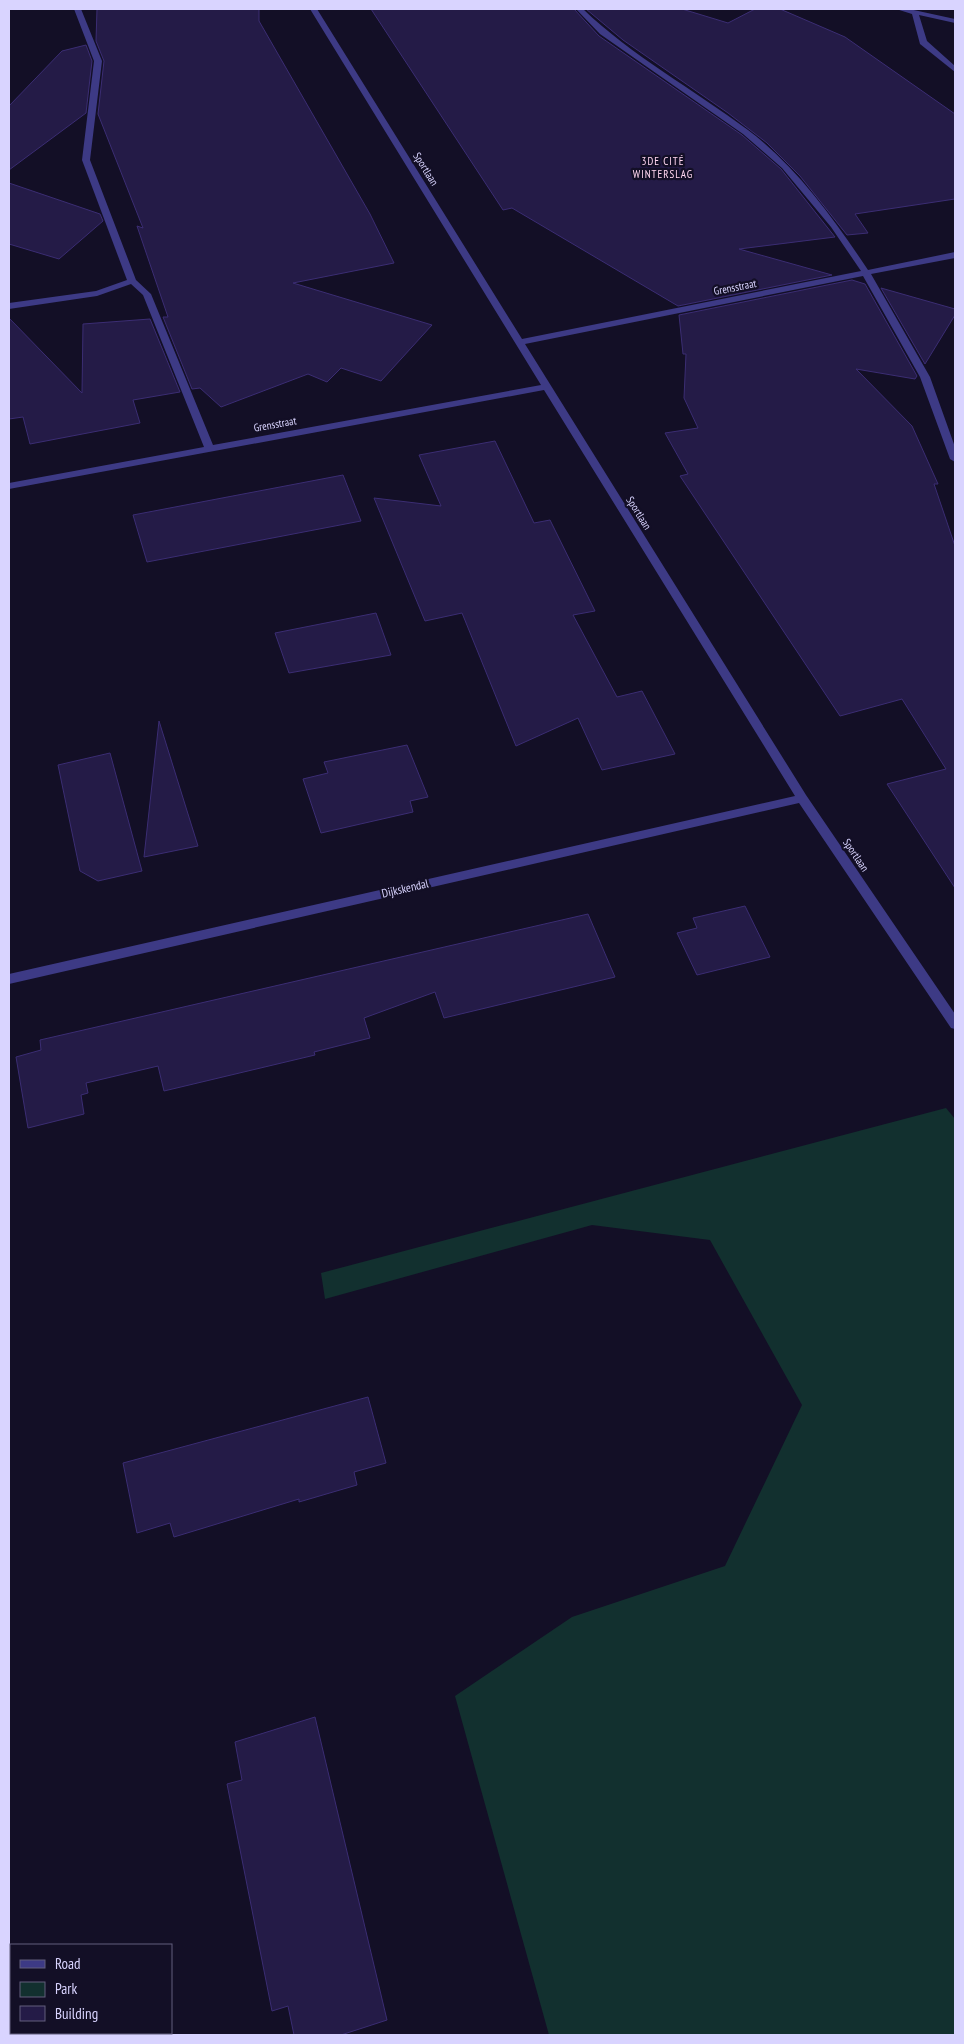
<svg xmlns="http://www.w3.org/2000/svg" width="964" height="2044" font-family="'PT Sans Narrow',sans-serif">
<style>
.green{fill:#12302f}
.building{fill:#241b47;stroke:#3b2d73}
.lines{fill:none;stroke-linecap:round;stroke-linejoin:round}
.minor{fill:#3d3a85;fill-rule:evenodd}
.labels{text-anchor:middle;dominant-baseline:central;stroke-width:4.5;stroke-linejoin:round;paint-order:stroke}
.far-neighbourhood-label{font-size:11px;letter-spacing:1px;fill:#ffd6f0;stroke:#130f26}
.far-street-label{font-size:11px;fill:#d9d4ff;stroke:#130f26}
.street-label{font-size:12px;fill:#d9d4ff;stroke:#130f26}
</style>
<rect width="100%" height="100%" fill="#130f26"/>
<path class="green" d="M946,1108L955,1119V2035H549L455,1696L572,1617L725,1566L802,1405L710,1240L592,1225L325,1299L321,1273Z"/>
<path class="building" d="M97,9H259V21L370,214L394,263L293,283L432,325L381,381L341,368L327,382L308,374L221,407L200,388L192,389L163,317H168L137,226L143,228L98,114L104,61L96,41Z
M371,9H574L599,36L742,135L781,169L835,237L739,249L832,275L678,306L512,208L503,210Z
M586,9H682L728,23L755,9H780L845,37L955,114V199L855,214L868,233L847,235L800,176L767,143L728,113L623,40Z
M86,45L92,61L86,113L9,170V106L62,51Z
M9,183L100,214L103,221L59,259L9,244Z
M852,280L865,284L917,376L915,379L856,369L912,426L938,484H934L955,546V888L887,784L946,769L902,699L840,716L680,476L688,474L665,433L698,428L684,398L686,354H683L679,315Z
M881,288L955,309V315L925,364Z
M9,318L82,393L83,324L150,319L180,392L133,400L140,423L30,444L23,417L9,419Z
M495,441L534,523L550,520L595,611L573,615L617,697L642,691L675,754L602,770L578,718L516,746L462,613L425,621L374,498L441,506L419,455Z
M343,475L361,521L147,562L133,515Z
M376,613L391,655L289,673L275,633Z
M159,721L198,846L144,857Z
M407,745L428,797L410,801L413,812L321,833L303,779L328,773L324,762Z
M110,753L142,871L98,881L80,871L58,765Z
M745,906L770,957L697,975L677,933L697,928L693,918Z
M588,914L615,977L444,1018L435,992L364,1018L370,1038L314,1052L315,1055L164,1091L158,1066L86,1083L88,1093L81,1095L84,1114L28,1128L16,1057L41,1050L40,1040Z
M368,1397L386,1463L354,1472L357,1485L299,1502V1499L174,1537L170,1523L137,1533L123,1463Z
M315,1717L387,2020L341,2035H294L288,2006L272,2011L227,1784L242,1780L235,1742Z"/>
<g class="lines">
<path class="minor" d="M74,9H81L102,61L90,160L136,280L151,294L213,445L541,385L310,9H317L522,339L861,271L831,227L782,168L743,134L600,34L576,9H583C632,56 693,89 748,130C797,167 834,219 868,270L955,252V258L871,274L930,377L955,447V462L950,459L920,377L863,276L525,344L806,795L955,1014V1029L951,1028L799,803L9,984V974L795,796L544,390L9,489V483L204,447L143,295L131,284L97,296L9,309V303L96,291L127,280L82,160L94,61Z
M896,9H909L955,19V23L919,15L927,41L955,66V72L920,44L912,14Z"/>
</g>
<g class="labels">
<g class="far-neighbourhood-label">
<text x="663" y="161">3DE CITÉ<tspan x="663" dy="13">WINTERSLAG</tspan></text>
</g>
<g class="far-street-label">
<text transform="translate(426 169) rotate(58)">Sportlaan</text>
<text transform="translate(735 287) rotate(-11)">Grensstraat</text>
<text transform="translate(275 424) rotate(-10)">Grensstraat</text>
<text transform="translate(639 513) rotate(58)">Sportlaan</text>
<text transform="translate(856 855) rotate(56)">Sportlaan</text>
</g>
<g class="street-label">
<text transform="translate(405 888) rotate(-13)">Dijkskendal</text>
</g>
</g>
<rect width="964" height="2044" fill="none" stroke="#d9d4ff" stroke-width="20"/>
<rect x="10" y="1944" width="162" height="90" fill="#130f26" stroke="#625e7d"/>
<rect x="20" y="1960" width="25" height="8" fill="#3d3a85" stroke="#625e7d"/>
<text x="55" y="1969" font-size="15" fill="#d9d4ff">Road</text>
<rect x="20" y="1982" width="25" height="15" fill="#12302f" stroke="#625e7d"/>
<text x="55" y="1994" font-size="15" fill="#d9d4ff">Park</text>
<rect x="20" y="2006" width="25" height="15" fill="#241b47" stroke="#625e7d"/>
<text x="55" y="2019" font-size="15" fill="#d9d4ff">Building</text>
</svg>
